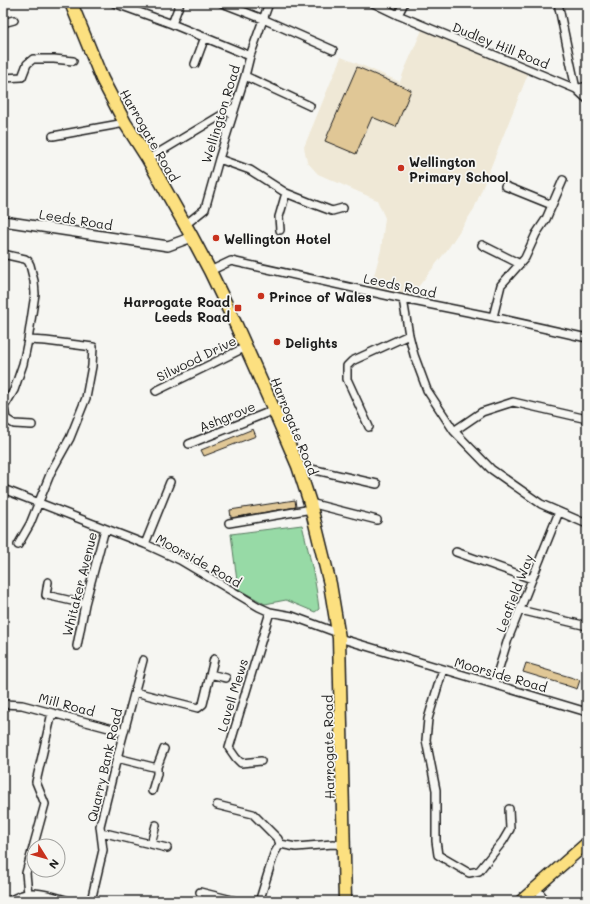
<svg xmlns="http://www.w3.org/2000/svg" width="590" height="904" font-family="Mali,sans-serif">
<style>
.built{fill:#efe8d6}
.green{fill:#97daa6;stroke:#5a7b61}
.building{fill:#e0c796;stroke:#1c1c1c}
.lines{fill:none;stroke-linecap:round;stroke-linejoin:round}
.minor-casing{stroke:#1c1c1c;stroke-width:10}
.tertiary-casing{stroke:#1c1c1c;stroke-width:12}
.primary-casing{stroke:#1c1c1c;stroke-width:14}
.trunk-casing{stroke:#1c1c1c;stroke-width:15}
.minor{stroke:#f6f6f2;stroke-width:7}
.tertiary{stroke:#f6f6f2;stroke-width:9}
.primary{stroke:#fce080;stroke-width:11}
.trunk{stroke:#fce080;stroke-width:12}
.poi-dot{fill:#c8321e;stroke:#f6f6f2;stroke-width:1.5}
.labels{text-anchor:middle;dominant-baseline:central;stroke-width:3.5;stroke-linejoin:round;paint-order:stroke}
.street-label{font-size:13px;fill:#1c1c1c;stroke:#f6f6f2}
.poi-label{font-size:13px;font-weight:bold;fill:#1c1c1c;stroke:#f6f6f2;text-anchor:start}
</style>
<rect width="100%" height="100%" fill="#f6f6f2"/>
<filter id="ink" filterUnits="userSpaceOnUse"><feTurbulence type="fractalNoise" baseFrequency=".025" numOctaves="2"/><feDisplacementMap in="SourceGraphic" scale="8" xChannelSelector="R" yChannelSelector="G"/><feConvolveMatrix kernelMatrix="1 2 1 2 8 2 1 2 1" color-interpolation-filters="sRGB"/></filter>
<g filter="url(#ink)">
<path class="built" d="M422,30L528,74L474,209L447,250L411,296L371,286L381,250L385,218L377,200L318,174L307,162L304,147L341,57L366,67L400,82L404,71Z"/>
<path class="green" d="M302,525C309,553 316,581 319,609L315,612L286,600L265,604L238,589L231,534Z"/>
<path class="building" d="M357,67L411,90L396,127L372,117L356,154L325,141Z
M253,429L256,436L204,456L201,450Z
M295,500L296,507L231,518L230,510Z
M526,663L540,667V668L580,680L577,689L565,685H566L523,672Z"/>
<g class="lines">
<defs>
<path id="minor" d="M114,3L172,24L250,56
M222,3L263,19L333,50
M373,3L398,15L576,89L587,86
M558,3L576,89L587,99
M398,15L404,3
M3,23L14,20
M172,24L180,3
M195,64L205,37
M245,76L310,106
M3,78L22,77L27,64L33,59H54L73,61
M53,136L125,123
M148,159L235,107
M219,159L250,170L286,193L316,205L332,211L343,208
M505,186L552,205
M185,225L205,209L219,159L245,76L250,56L269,3
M280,230L279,217L286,193
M482,245L520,264
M210,271L231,261L403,299L493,317L587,338
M403,299L409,335L414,355L427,390L454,431L491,469L541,504L587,524
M493,317L501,285L525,258L536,234L546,219L563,180
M156,391L246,347
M3,407H4L14,390L23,364L28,340L35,294L34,281L30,265L28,261L25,259L7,255
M4,407L6,419L14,424L32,425
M369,427L347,379V366L352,361L409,335
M454,431L482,412L513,402L587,419
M189,444L274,410
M298,466L377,484
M3,489L145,544L180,560L259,607L270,612L292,616L338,633
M310,503L377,520
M229,523L312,509
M145,544L170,482
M18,545L30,524L51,472L70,438L86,398L92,366L93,347L46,341L28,340
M456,552L532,579
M48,582L46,595L85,604
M520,610L587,626
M339,638L587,712
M77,646L85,604L105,529
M443,669L428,719L426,740L436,790V841L438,855L469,873L479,871L503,841L510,829L509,809
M210,674L226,678
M494,684L508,639L559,512
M135,692L198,708L203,704L214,659
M3,704L22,705L124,732
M117,758L153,767H157L164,749
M261,761L241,763L236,758L229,748L270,612
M152,791L157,774V767
M217,805L253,814L278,839L280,844L274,854L260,899L257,901
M101,832L167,848
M151,844L156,825
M280,844L296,847L333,844L345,845
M536,888L546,901
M200,892L236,901
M28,894L26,873L45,804L36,782L52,713
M10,901C16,897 24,894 31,893C41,892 59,898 69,901
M91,901L103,850L100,826L117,758L143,660"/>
<path id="tertiary" d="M3,221L168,246L192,237"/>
<path id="primary" d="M521,901L587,843"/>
<path id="trunk" d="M71,3L102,79L125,123L148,159L192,237L210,271L236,325L274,410L298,466L310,503L330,584L339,638L345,901"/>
</defs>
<use href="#minor" class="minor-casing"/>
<use href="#tertiary" class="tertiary-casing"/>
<use href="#primary" class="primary-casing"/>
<use href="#trunk" class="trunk-casing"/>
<use href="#minor" class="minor"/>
<use href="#tertiary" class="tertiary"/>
<use href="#primary" class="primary"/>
<use href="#trunk" class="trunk"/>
</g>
</g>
<g class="poi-dot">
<circle cx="401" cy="168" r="4"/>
<circle cx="216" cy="238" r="4"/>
<circle cx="261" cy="296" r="4"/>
<rect x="234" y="304" width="8" height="8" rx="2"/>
<circle cx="277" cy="342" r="4"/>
</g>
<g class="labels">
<g class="street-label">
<text transform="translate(501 45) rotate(22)">Dudley Hill Road</text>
<text transform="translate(220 114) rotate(-73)">Wellington Road</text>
<text transform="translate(150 135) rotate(60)">Harrogate Road</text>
<text transform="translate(76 219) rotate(9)">Leeds Road</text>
<text transform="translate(400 285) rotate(12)">Leeds Road</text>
<text transform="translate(196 358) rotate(-26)">Silwood Drive</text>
<text transform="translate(227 416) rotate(-22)">Ashgrove</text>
<text transform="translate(295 426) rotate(68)">Harrogate Road</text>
<text transform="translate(199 560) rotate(29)">Moorside Road</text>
<text transform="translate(79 584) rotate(-76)">Whitaker Avenue</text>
<text transform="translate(514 593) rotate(-69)">Leafield Way</text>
<text transform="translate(501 674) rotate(16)">Moorside Road</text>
<text transform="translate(232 695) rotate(-73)">Lavell Mews</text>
<text transform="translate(67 704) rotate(15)">Mill Road</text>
<text transform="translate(328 747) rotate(-91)">Harrogate Road</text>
<text transform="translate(104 765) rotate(-77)">Quarry Bank Road</text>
</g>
<g class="poi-label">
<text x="409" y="161">Wellington<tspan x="409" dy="15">Primary School</tspan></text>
<text x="224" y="238">Wellington Hotel</text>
<text x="269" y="296">Prince of Wales</text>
<text x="230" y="301" text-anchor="end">Harrogate Road<tspan x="230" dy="15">Leeds Road</tspan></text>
<text x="285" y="342">Delights</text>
</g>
</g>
<rect width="590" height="904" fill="none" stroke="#f6f6f2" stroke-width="16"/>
<rect x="8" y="8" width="574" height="888" fill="none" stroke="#1c1c1c" stroke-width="1.5" filter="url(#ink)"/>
<g transform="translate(46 858) rotate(127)"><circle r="19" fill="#f6f6f2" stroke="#9f9f9c"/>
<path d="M0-3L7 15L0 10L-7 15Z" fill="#c8321e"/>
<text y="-6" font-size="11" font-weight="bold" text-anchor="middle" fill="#1c1c1c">N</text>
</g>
</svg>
